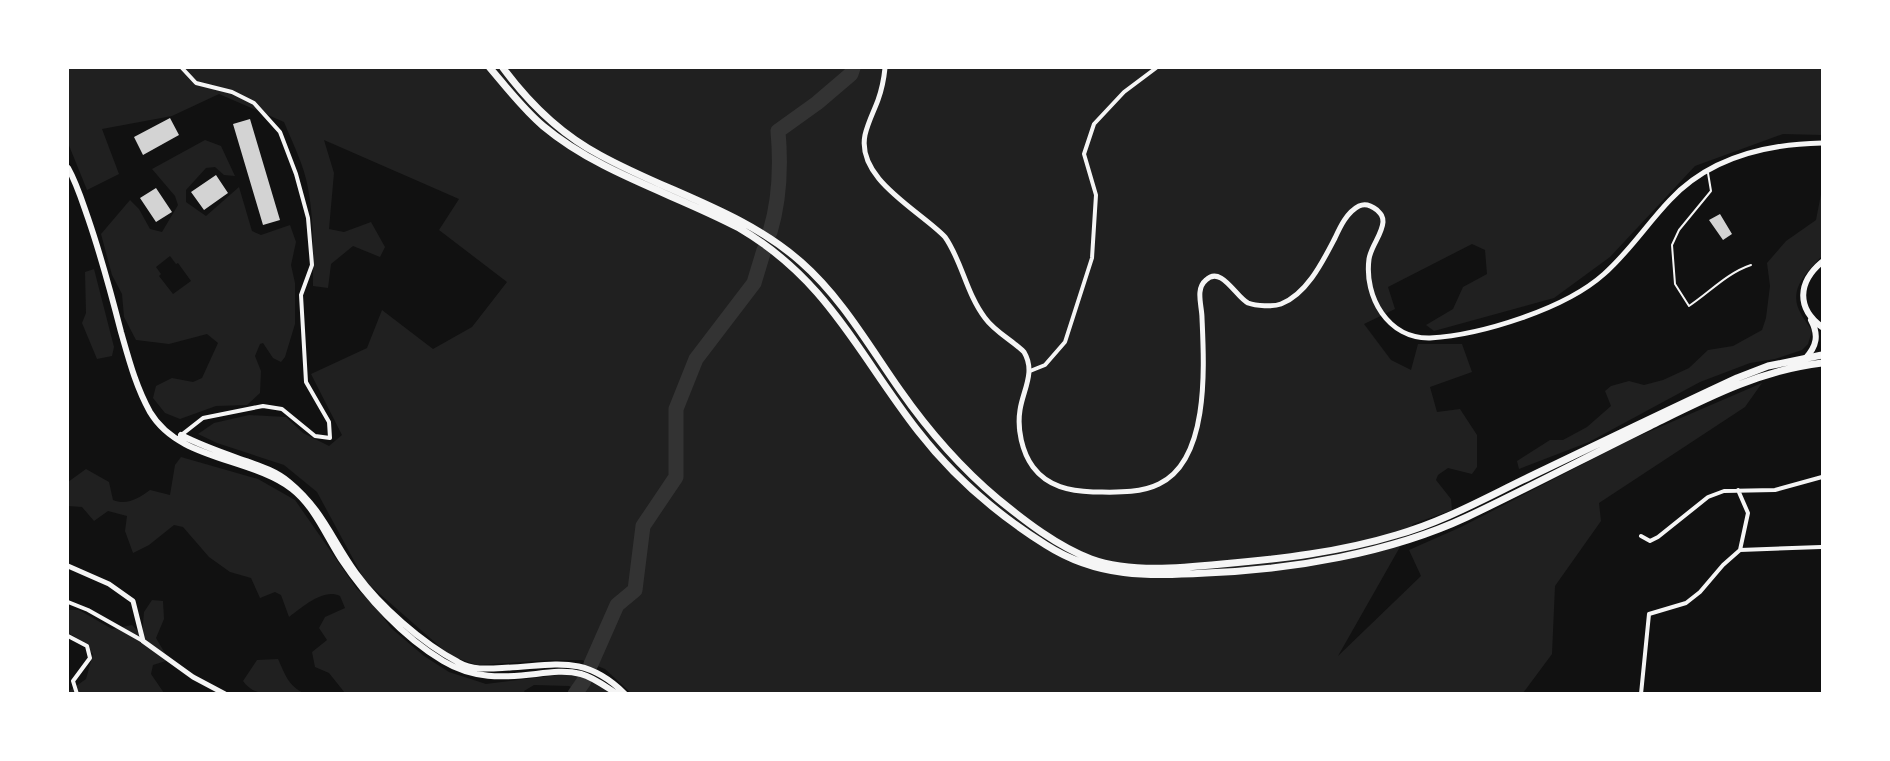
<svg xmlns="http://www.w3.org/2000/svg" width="1890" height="761" font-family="Overpass,sans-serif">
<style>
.green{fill:#202020;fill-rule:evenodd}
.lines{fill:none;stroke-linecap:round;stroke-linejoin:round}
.river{stroke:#333;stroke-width:15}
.building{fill:#d3d3d3}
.service{stroke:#f5f5f5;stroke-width:2}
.minor{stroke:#f5f5f5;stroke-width:4}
.tertiary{stroke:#f5f5f5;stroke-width:5}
.secondary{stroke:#f5f5f5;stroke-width:6}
.trunk{stroke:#f5f5f5;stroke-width:7}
</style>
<rect width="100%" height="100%" fill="#111"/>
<path class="green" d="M68,68H1822V135L1783,134L1695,166L1610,257L1554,298L1434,331L1426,325L1453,309L1463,287L1487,274L1485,250L1472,244L1388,287L1395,309L1364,324L1391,360L1411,370L1418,344H1462L1472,372L1430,387L1437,412L1460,409L1477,435V467L1472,474L1448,468L1438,475L1436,480L1451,499L1452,510L1413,524L1338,656L1421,576L1409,550L1461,527L1632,439L1762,383L1745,407L1599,503L1601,521L1555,586L1552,654L1523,693L632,694L605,669L582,660H550L477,665L457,658L446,652L365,581L317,492L284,465L217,443L198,434L214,423L249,415L286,417L303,433L329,446L342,435L311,374L367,348L382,310L433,349L472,327L507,282L439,230L459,199L324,140L334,173L329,229L344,232L371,222L385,247L380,257L353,246L331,264L328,288L313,286C313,253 314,220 308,188C304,165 293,144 284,122L219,94L172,116L102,129L119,174L87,190L68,143Z
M205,140L221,146L235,176L224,175L215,167L206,168L186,190V202L206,216L239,187L252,231L261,235L290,225L296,242L291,265L295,283V324L285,357L281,362L273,358L263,343L260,344L255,356L261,371L260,393L247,405L216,406L180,419L165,413L153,398L156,386L172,378L193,382L202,378L218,343L207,334L169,344L136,340L124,317L122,294L112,275L101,234L130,200L139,209L150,229L162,232L178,205L175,196L152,169ZM170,256L176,264L178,263L191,281L173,294L159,276L161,274L156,267Z
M1822,189V256C1808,271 1789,288 1799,310C1802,317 1808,324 1812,331L1808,344L1802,350L1775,359L1750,363L1700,382L1589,442L1519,469L1517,461L1550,440H1563L1587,427L1611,406L1605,391L1611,386L1629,381L1644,385L1663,380L1689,368L1708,350L1733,346L1762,330L1766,318L1770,286L1767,263L1786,241L1816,220Z
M94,269L114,347L112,356L97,359L82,323L86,313L85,272Z
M181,457L258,479L295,500L357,589L373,603L391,628L424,656L449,672L486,684L566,674L593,680L611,693H582L569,686L534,685L524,691L526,694L345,693L329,673L315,667L312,652L327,640L319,628L325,617L345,608L340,596C323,588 303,607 289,617L281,595L275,592L260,598L251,578L230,572L209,557L183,527L174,525L149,545L133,553L125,531L127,516L108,511L94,521L82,507L68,506V482L86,469L109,482L113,500C127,506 139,498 150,490L170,495L175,465Z
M152,600L163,601L164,619L156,638L169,660L153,665L151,674L164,693H70L69,691L86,679L93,654L74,636L68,634V610H79L112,629L132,625L142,635L144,612Z
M278,659C285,674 288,686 304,693C283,694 256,700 243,681L257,660Z"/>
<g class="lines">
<path class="river" d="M770,232C780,199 781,165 778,131L817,103L851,74L853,68
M591,664L617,605L635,590L643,526L676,477V409L696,359L754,283L764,250
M575,694L584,681"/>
</g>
<path class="building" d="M170,118L179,135L143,155L134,137Z
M250,119L280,220L263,225L233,124Z
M216,175L228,193L204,210L191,192Z
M156,188L172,212L156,222L140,198Z
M1720,214L1732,234L1723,240L1709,220Z"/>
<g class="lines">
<path class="service" d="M1708,173L1711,191L1679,230L1672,245L1675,284L1689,306C1710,292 1727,273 1751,265"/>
<path class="minor" d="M1030,371L1045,365L1065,342L1092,258L1096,195L1084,154L1094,124L1124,92L1156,68
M180,436L203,418L263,406L282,409L315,436L330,438L329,422L306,382L301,295L312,265L308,218L296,174L280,132L254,103L232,92L196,83L182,68
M1738,490L1748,513L1740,550
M1641,536L1650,541L1658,537L1708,497L1724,491L1775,490L1822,477
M68,602L88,610L143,641
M68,636L87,646L90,658L73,681L77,694
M1641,694L1649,614L1686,603L1700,592L1723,565L1740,550L1821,547"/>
<path class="tertiary" d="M885,68C884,78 882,89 878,100C874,111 868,122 865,135C856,179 919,210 945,237C962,261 966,293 985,318C995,332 1012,340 1024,352C1036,372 1023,390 1020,410C1017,429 1022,452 1033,467C1048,487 1070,491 1093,492C1114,492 1139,494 1159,484C1210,460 1204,365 1202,318C1202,306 1195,289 1206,280C1221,265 1236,297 1248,303C1256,306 1273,307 1281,304C1307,294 1323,261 1335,238C1340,227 1347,212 1359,206C1365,203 1372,206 1377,210C1381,214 1383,216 1383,222C1382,235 1371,246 1369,259C1364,297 1388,339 1430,338C1481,335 1565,309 1604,274C1629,252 1647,224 1670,200C1710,157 1767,144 1822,143
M68,566L109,584L133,601L143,641L193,677L225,694"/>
<path class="secondary" d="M68,168C77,184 82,201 88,218C101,256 111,293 121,332C129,360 136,387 150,412C179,461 250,457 292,489C314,506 326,536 341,559C367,598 403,637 443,661C473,679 502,678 536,674C551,672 566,670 581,674C593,677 606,687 617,694
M1822,262C1798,282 1796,308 1822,327
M1805,359C1817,346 1819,335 1811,320
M181,435C200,445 220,452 240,459C257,465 275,470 289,482C323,510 332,540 356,573C380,606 422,643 458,662C472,670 487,669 502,668C554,666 584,653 625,694"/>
<path class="trunk" d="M490,68C507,88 523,109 543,126C599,173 675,194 739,228C828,280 858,354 918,431C953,476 998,515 1046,545C1098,578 1148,576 1206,573C1291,570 1390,553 1467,517C1528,488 1589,456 1650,426C1705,399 1760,370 1822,363
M503,68C529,103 560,134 600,155C667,192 743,211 801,262C842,298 869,346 900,390C928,430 960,467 998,499C1025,521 1057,546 1091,559C1129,573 1182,568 1222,564C1280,559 1340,552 1396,535C1443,522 1487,497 1531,476C1600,443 1668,410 1737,378L1768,366L1822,355"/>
</g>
<rect width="1890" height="761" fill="none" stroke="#ffffff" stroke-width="138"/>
</svg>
